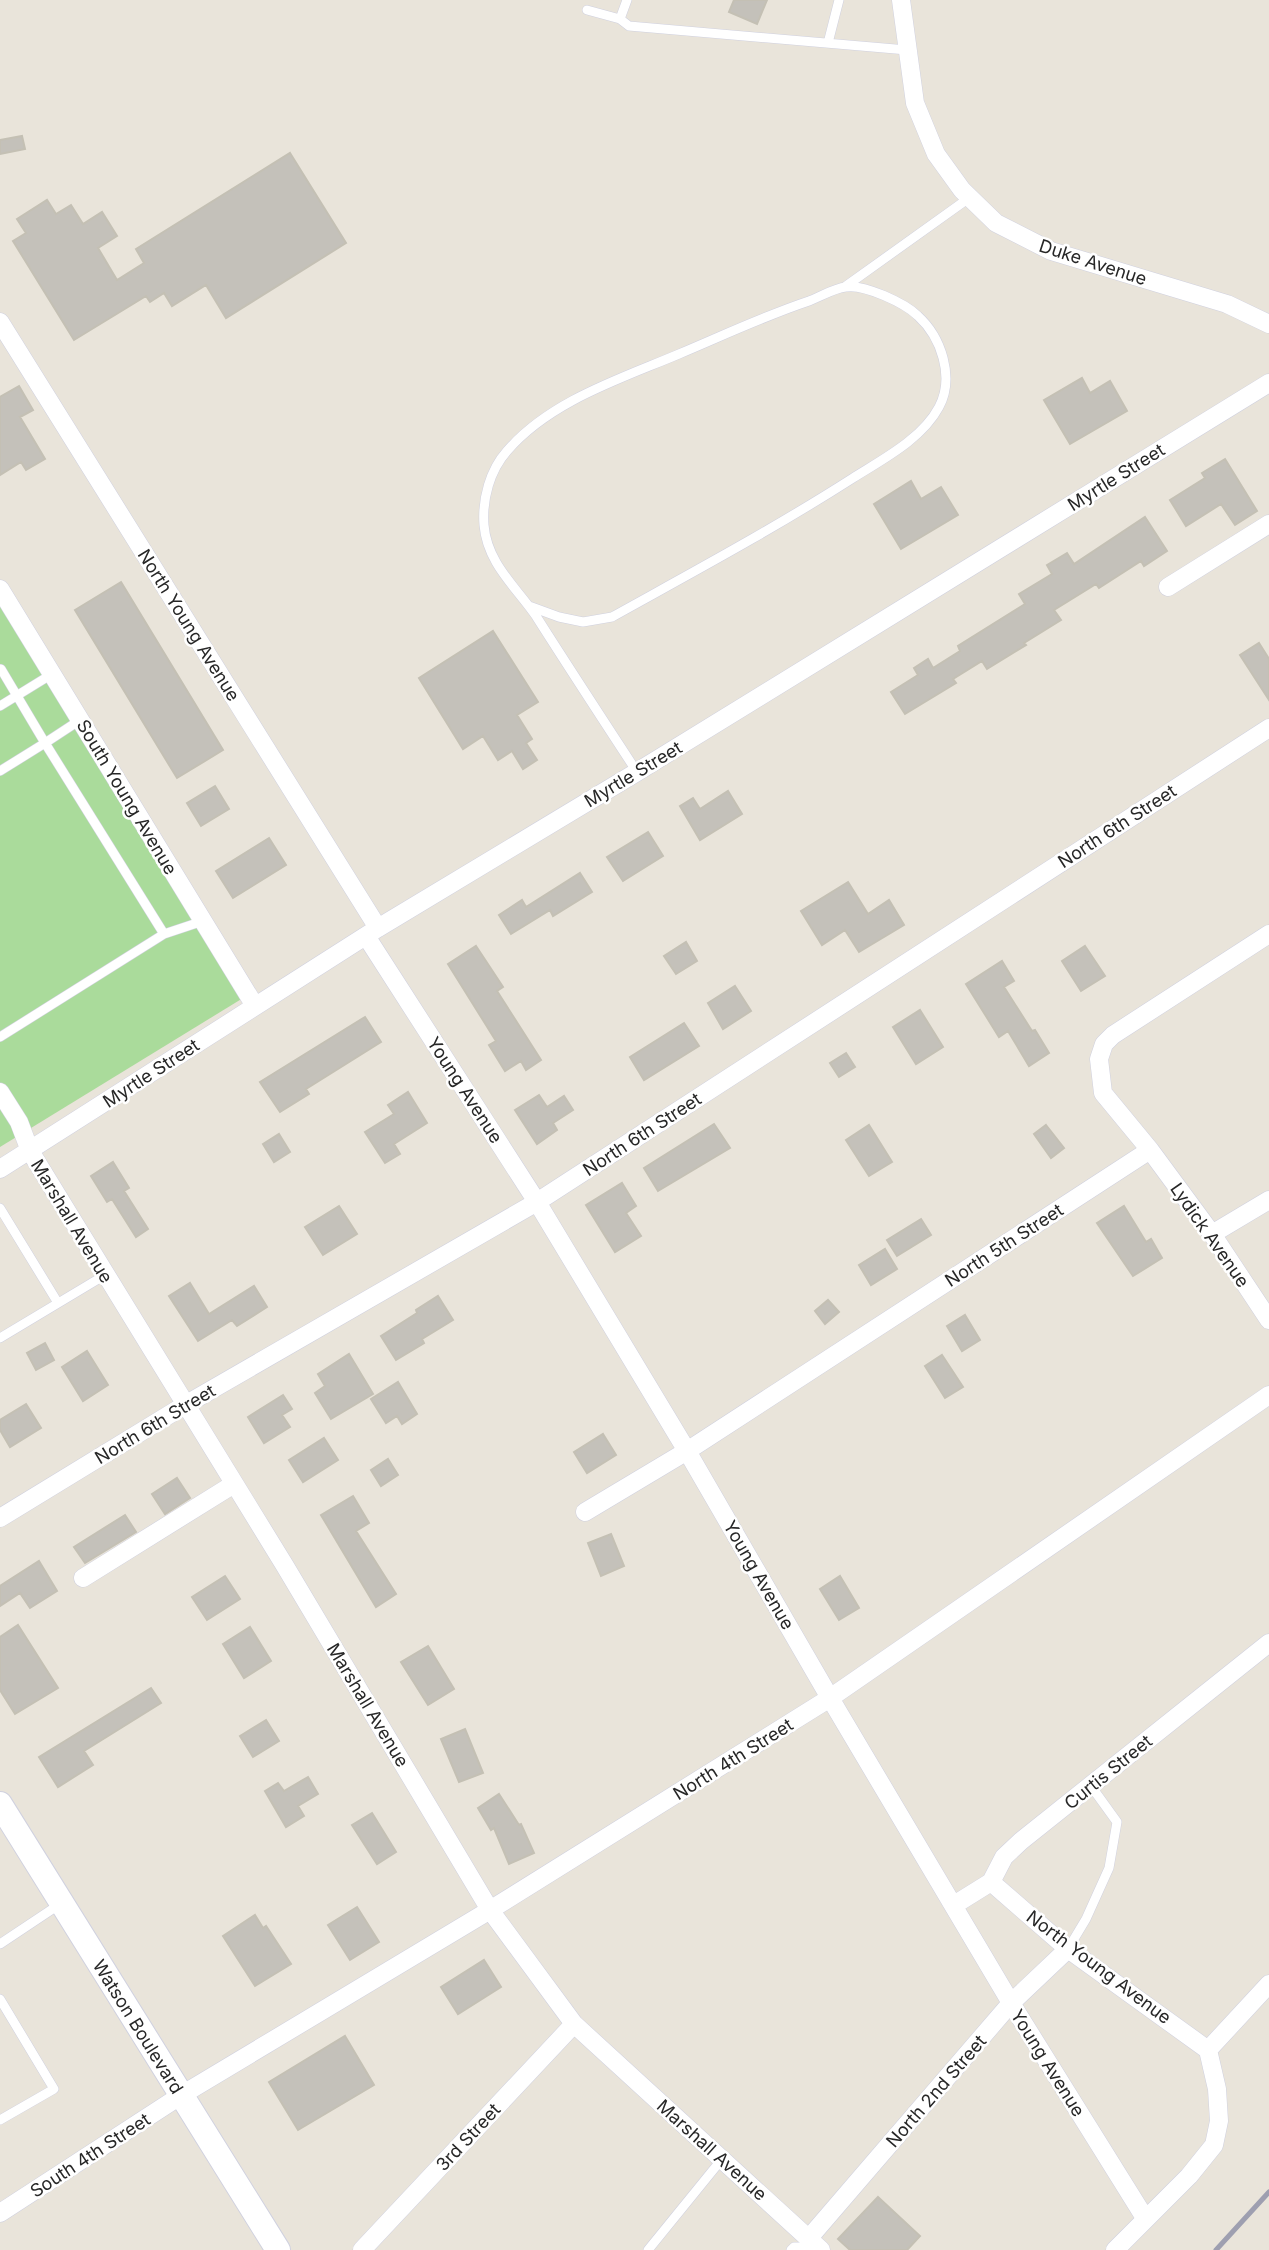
<svg xmlns="http://www.w3.org/2000/svg" width="1269" height="2250" font-family="Inter,sans-serif">
<style>
.green{fill:#aadb9b}
.building{fill:#c4c1ba;stroke:#c4c0b4;stroke-width:2}
.lines{fill:none;stroke-linecap:round;stroke-linejoin:round}
.lane-casing{stroke:#d0d1df;stroke-width:10}
.street-casing{stroke:#d0d1df;stroke-width:19}
.secondary-casing{stroke:#d0d1df;stroke-width:26}
.lane{stroke:#fff;stroke-width:9}
.street{stroke:#fff;stroke-width:18}
.secondary{stroke:#fff;stroke-width:24}
.rail{stroke:#9e9fb0;stroke-width:5}
.labels{text-anchor:middle;dominant-baseline:central;stroke-width:5;stroke-linejoin:round;paint-order:stroke}
.street-label{font-size:18px;fill:#272727;stroke:#fff}
</style>
<rect width="100%" height="100%" fill="#e9e4da"/>
<path class="green" d="M0,596L248,995L0,1147Z"/>
<path class="building" d="M734,0H767L757,24L729,12Z
M22,136L25,149L0,154V140Z
M290,153L346,243L226,318L206,285L172,306L164,293L150,302L146,296L74,340L13,241L26,233L17,219L47,200L56,214L71,205L83,224L102,212L117,236L98,248L117,280L144,263L136,249Z
M1082,378L1090,393L1110,381L1127,411L1070,444L1044,400Z
M19,386L33,410L20,417L45,459L26,470L21,462L0,475V397Z
M1225,459L1257,511L1235,525L1221,504L1186,526L1170,500L1205,478L1202,473Z
M911,481L921,499L941,487L958,515L901,549L874,504Z
M1145,517L1167,551L1144,566L1141,561L1099,588L1096,584L1054,610L1061,620L1024,643L1026,645L987,669L982,661L953,679L956,683L905,714L891,692L918,675L914,668L928,659L933,668L960,651L958,646L1025,604L1019,594L1052,574L1047,565L1067,553L1074,564Z
M121,582L223,750L177,778L75,610Z
M493,631L538,702L517,715L532,739L526,743L537,760L523,769L512,751L498,760L483,736L463,749L419,678Z
M1259,643L1269,659V700L1240,655Z
M215,786L229,809L201,826L187,803Z
M728,791L742,814L700,840L680,806L693,798L700,809Z
M648,832L663,856L623,881L607,857Z
M269,838L286,865L233,898L216,871Z
M580,873L592,892L553,916L550,910L511,934L499,915L522,900L526,907Z
M848,882L868,914L889,900L904,925L859,952L845,930L822,945L801,911Z
M686,942L697,961L676,974L664,956Z
M476,946L503,987L497,991L541,1060L526,1070L521,1061L505,1071L489,1045L496,1041L448,964Z
M1085,946L1105,976L1081,991L1062,961Z
M1002,961L1014,981L1004,987L1032,1031L1035,1030L1049,1053L1029,1066L1008,1031L999,1037L966,984Z
M735,986L751,1011L723,1029L708,1003Z
M920,1010L943,1047L916,1064L893,1027Z
M365,1017L381,1042L306,1089L309,1094L280,1112L260,1082Z
M684,1023L699,1046L644,1080L630,1057Z
M846,1053L855,1067L839,1077L830,1063Z
M408,1092L427,1123L394,1144L400,1154L385,1163L365,1132L394,1114L388,1105Z
M539,1095L547,1107L564,1096L573,1110L553,1123L557,1130L537,1144L515,1110Z
M714,1124L730,1148L658,1191L644,1168Z
M869,1125L892,1162L869,1176L846,1140Z
M1046,1125L1064,1148L1051,1158L1034,1134Z
M279,1134L290,1152L274,1162L263,1144Z
M113,1162L129,1188L124,1191L148,1229L136,1237L112,1199L107,1202L91,1176Z
M622,1183L636,1206L626,1213L641,1236L615,1252L586,1205Z
M339,1206L357,1234L323,1255L305,1227Z
M1124,1206L1146,1242L1151,1239L1162,1258L1133,1276L1097,1223Z
M921,1219L931,1235L897,1256L887,1240Z
M885,1249L897,1269L871,1285L859,1265Z
M190,1283L209,1314L254,1286L267,1307L237,1326L232,1320L198,1341L169,1296Z
M438,1296L453,1320L422,1339L424,1343L396,1360L381,1336L417,1313L416,1310Z
M828,1300L839,1312L825,1324L815,1311Z
M965,1315L980,1340L962,1351L947,1326Z
M45,1343L54,1360L36,1370L27,1353Z
M87,1351L108,1385L83,1401L62,1367Z
M349,1354L373,1394L331,1419L315,1393L325,1386L318,1374Z
M942,1355L963,1387L945,1398L925,1366Z
M398,1382L417,1414L402,1424L397,1416L386,1423L371,1399Z
M283,1395L292,1409L282,1415L290,1427L264,1443L248,1417Z
M26,1404L41,1428L10,1447L0,1430V1420Z
M603,1434L616,1455L587,1473L574,1452Z
M324,1438L338,1460L303,1482L289,1460Z
M388,1459L398,1475L381,1486L371,1470Z
M177,1478L190,1498L165,1514L152,1494Z
M353,1496L369,1523L356,1531L396,1594L376,1607L321,1515Z
M125,1515L136,1532L85,1563L74,1547Z
M611,1534L624,1566L601,1576L588,1543Z
M39,1561L57,1591L30,1608L20,1593L0,1606V1586Z
M225,1576L240,1599L207,1620L192,1597Z
M840,1576L859,1608L839,1620L820,1589Z
M18,1625L58,1688L15,1714L0,1690V1637Z
M250,1627L271,1661L244,1678L223,1644Z
M428,1646L454,1689L428,1705L401,1662Z
M151,1688L161,1703L84,1751L93,1765L58,1787L39,1757Z
M266,1720L279,1741L253,1757L240,1736Z
M465,1729L483,1773L459,1782L441,1739Z
M308,1777L318,1794L298,1806L304,1816L286,1827L265,1791L278,1783L284,1791Z
M499,1794L519,1825L521,1824L534,1853L509,1864L494,1828L491,1830L478,1808Z
M372,1813L396,1852L377,1864L352,1825Z
M357,1907L379,1942L350,1960L328,1925Z
M255,1915L263,1928L266,1926L291,1964L255,1986L223,1936Z
M484,1960L501,1987L458,2014L441,1987Z
M345,2036L374,2085L298,2130L269,2082Z
M878,2197L920,2236L907,2250H850L838,2239Z"/>
<g class="lines">
<defs>
<path id="lane" d="M627,0L620,19L629,26L907,50
M587,10L620,19
M828,43L839,0
M846,286L969,198
M529,606L559,617L583,622L612,617C693,572 775,528 853,478C883,459 922,439 939,407C955,377 941,337 918,316C905,303 864,284 846,287C834,288 820,297 809,301C764,316 722,336 679,354C620,379 550,401 507,451C490,470 482,499 484,525C487,563 516,587 536,616C569,668 603,720 637,772
M0,706L52,674
M80,720L45,743L164,934L203,921
M0,771L45,743L1,669
M0,1037L164,934
M0,1208L58,1303
M0,1338L105,1275
M0,1944L60,1904
M1068,1949L1086,1919L1109,1868L1117,1822L1091,1786
M0,1999L54,2089L0,2120
M648,2250L722,2159
M791,2250L794,2247H803L804,2250"/>
<path id="street" d="M901,0L915,103L936,154L962,190L996,223L1051,251L1227,304L1269,324
M0,322L378,928
M1168,587L1269,524
M0,589L255,1006
M1269,934L1113,1035L1104,1044L1099,1059L1103,1093L1150,1150L1212,1234L1269,1320
M366,936L537,1202L687,1451L830,1698L1011,2003L1145,2218
M0,1092L19,1122L30,1151L285,1566L490,1910L574,2024L821,2250
M0,1169L378,928L637,772L1269,383
M1212,1234L1269,1200
M585,1512L687,1451L1150,1150
M0,1518L185,1405L537,1202L1269,728
M83,1578L234,1484
M991,1882L1068,1949L1208,2050
M954,1905L991,1882L1004,1857L1021,1841L1269,1643
M0,2213L180,2096L490,1910L830,1698L1269,1395
M809,2238L1011,2003L1068,1949
M362,2250L574,2024
M1115,2250L1189,2176L1214,2145L1219,2121L1217,2089L1208,2050L1269,1984"/>
<g id="secondary">
<path id="s1" d="M0,1804L278,2250"/>
</g>
</defs>
<use href="#lane" class="lane-casing"/>
<use href="#street" class="street-casing"/>
<use href="#secondary" class="secondary-casing"/>
<use href="#lane" class="lane"/>
<use href="#street" class="street"/>
<use href="#secondary" class="secondary"/>
<path class="rail" d="M1216,2250L1269,2192"/>
</g>
<g class="labels">
<g class="street-label">
<text transform="translate(1093 262) rotate(18)">Duke Avenue</text>
<text transform="translate(1116 477) rotate(-32)">Myrtle Street</text>
<text transform="translate(189 625) rotate(58)">North Young Avenue</text>
<text transform="translate(633 774) rotate(-31)">Myrtle Street</text>
<text transform="translate(127 797) rotate(59)">South Young Avenue</text>
<text transform="translate(1117 826) rotate(-33)">North 6th Street</text>
<text transform="translate(151 1073) rotate(-33)">Myrtle Street</text>
<text transform="translate(465 1090) rotate(57)">Young Avenue</text>
<text transform="translate(642 1134) rotate(-33)">North 6th Street</text>
<text transform="translate(72 1221) rotate(59)">Marshall Avenue</text>
<text transform="translate(1210 1235) rotate(55)">Lydick Avenue</text>
<text transform="translate(1004 1245) rotate(-33)">North 5th Street</text>
<text transform="translate(155 1424) rotate(-31)">North 6th Street</text>
<text transform="translate(759 1575) rotate(60)">Young Avenue</text>
<text transform="translate(368 1705) rotate(59)">Marshall Avenue</text>
<text transform="translate(733 1759) rotate(-32)">North 4th Street</text>
<text transform="translate(1108 1772) rotate(-39)">Curtis Street</text>
<text transform="translate(1099 1967) rotate(37)">North Young Avenue</text>
<text stroke="none"><textPath href="#s1" startOffset="262">Watson Boulevard</textPath></text>
<text transform="translate(1048 2063) rotate(58)">Young Avenue</text>
<text transform="translate(936 2091) rotate(-49)">North 2nd Street</text>
<text transform="translate(468 2137) rotate(-47)">3rd Street</text>
<text transform="translate(712 2150) rotate(42)">Marshall Avenue</text>
<text transform="translate(90 2155) rotate(-33)">South 4th Street</text>
</g>
</g>
</svg>
